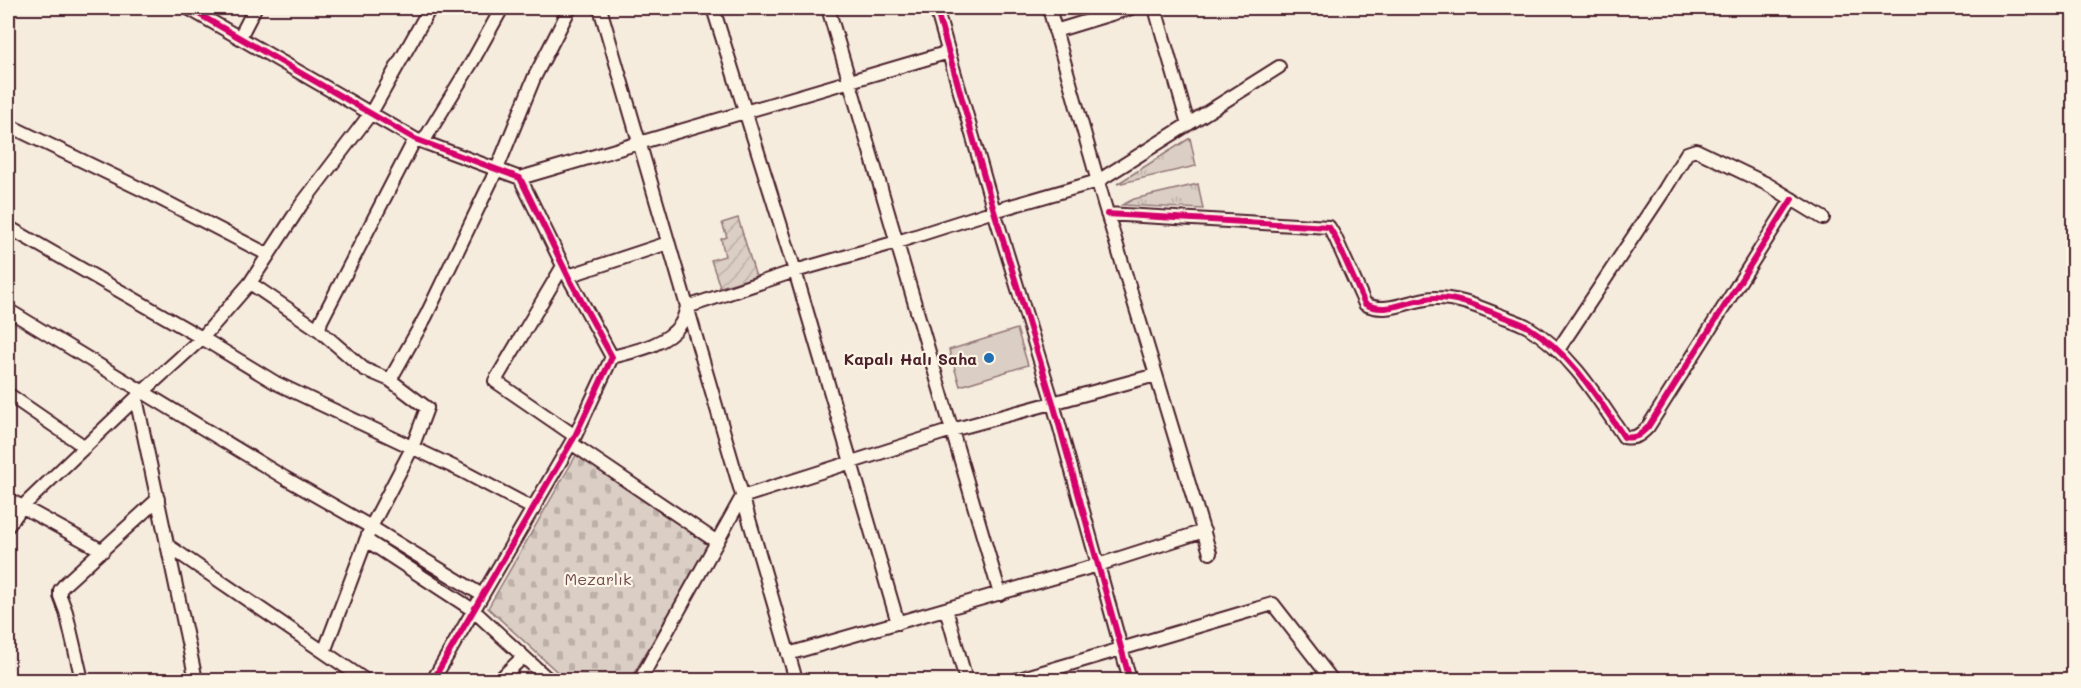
<svg xmlns="http://www.w3.org/2000/svg" width="2081" height="688" font-family="Mali,sans-serif">
<style>
.grass{fill:url(#grass-tufts);stroke:#927678;stroke-width:1.5}
.cemetery{fill:url(#cemetery-stones);stroke:#927678;stroke-width:1.5}
.garden{fill:url(#garden-furrows);stroke:#927678;stroke-width:1.5}
.pitch{fill:#dbcec4;stroke:#927678;stroke-width:1.5}
.lines{fill:none;stroke-linecap:round;stroke-linejoin:round}
.minor-casing{stroke:#4a1f2b;stroke-width:16}
.minor{stroke:#fcf5e5;stroke-width:12}
.cycleway-casing{stroke:#fcf5e5;stroke-width:10}
.cycleway{stroke:#d6006c;stroke-width:6}
.poi-dot{fill:#1f6fb2;stroke:#fcf5e5;stroke-width:2}
.labels{text-anchor:middle;dominant-baseline:central;stroke-width:4.5;stroke-linejoin:round;paint-order:stroke}
.poi-label{font-size:16px;font-weight:bold;fill:#4a1f2b;stroke:#fcf5e5;text-anchor:end}
.park-label{font-size:16px;fill:#6e4b51;stroke:#fcf5e5}
</style>
<defs>
<pattern id="grass-tufts" width="24" height="20" patternUnits="userSpaceOnUse" patternTransform="scale(1.5)"><rect width="24" height="20" fill="#dbcec4"/><path d="M3 7l-1-3M5 7V3M7 7l1-3M15 17l-1-3M17 17v-4M19 17l1-3" fill="none" stroke="#bdb0a9"/></pattern>
<pattern id="cemetery-stones" width="16" height="16" patternUnits="userSpaceOnUse" patternTransform="scale(1.5)"><rect width="16" height="16" fill="#dbcec4"/><path d="M2 7V4a2 2 0 0 1 4 0v3zM10 15v-3a2 2 0 0 1 4 0v3z" fill="#bdb0a9"/></pattern>
<pattern id="garden-furrows" width="10" height="10" patternUnits="userSpaceOnUse" patternTransform="scale(1.5)"><rect width="10" height="10" fill="#dbcec4"/><path d="M-1 1l2-2M0 10L10 0M9 11l2-2" fill="none" stroke="#bdb0a9"/></pattern>
</defs>
<rect width="100%" height="100%" fill="#f5ecde"/>
<filter id="ink" filterUnits="userSpaceOnUse"><feTurbulence type="fractalNoise" baseFrequency=".0167" numOctaves="2"/><feDisplacementMap in="SourceGraphic" scale="12" xChannelSelector="R" yChannelSelector="G"/><feConvolveMatrix kernelMatrix="1 2 1 2 8 2 1 2 1" color-interpolation-filters="sRGB"/></filter>
<g filter="url(#ink)">
<path class="grass" d="M1190,138L1196,166L1117,184Z
M1198,184L1203,209L1122,205L1134,199Z"/>
<path class="cemetery" d="M578,452L709,546L630,680H566L488,608Z"/>
<path class="garden" d="M738,218L756,277L720,287L711,260L725,256L721,239L727,237L722,223Z"/>
<path class="pitch" d="M1017,329L1028,365L960,386L949,350Z"/>
<g class="lines">
<defs>
<path id="minor" d="M188,8L415,139L520,178L570,280L612,357L575,436L433,680
M600,8L796,680
M713,8L795,271L898,623
M828,8L1000,594
M936,8L994,211L1053,403L1130,680
M1049,8L1104,203L1210,553
M1155,8L1188,124
M1055,31L1131,8
M240,37L255,8
M8,125L145,191L267,254
M423,142L472,62L502,8
M520,178L949,52
M1107,214L1329,227L1335,237L1365,304C1389,316 1413,297 1437,298C1457,298 1476,306 1494,313C1505,318 1518,321 1528,327C1571,353 1597,397 1624,437C1636,439 1640,435 1648,427L1792,199
M8,227L202,338L276,383L460,470L534,509
M563,266L495,381L575,436
M568,276L668,243
M250,283L319,330L364,369L390,380L427,408L412,448L371,527L324,652
M8,310L285,478L371,527L482,595
M319,330L321,321L415,139
M1558,350L1665,189L1687,153L1696,150L1767,184L1823,218
M612,357C635,351 666,345 680,325C684,320 685,313 687,307L795,271L897,242L994,211L1098,181L1279,67
M390,380L426,316L497,169L534,78L570,8
M8,394L85,447
M136,398L196,680
M571,443L717,542
M8,499L103,551
M8,526L22,507L136,398L202,338L250,283L301,205L371,113L430,8
M366,540L473,610L549,680
M167,545L365,680
M946,609L966,680
M788,654L1098,565L1204,531
M82,680L66,612L60,596V590L65,584L158,499
M499,680L523,657
M640,680L742,497L952,430L1156,375
M1016,680L1273,604L1332,680"/>
</defs>
<use href="#minor" class="minor-casing"/>
<use href="#minor" class="minor"/>
<defs>
<path id="cycleway" d="M188,8L415,139L520,178L570,280L612,357L575,436L433,680
M936,8L994,211L1053,403L1130,680
M1107,214L1329,227L1335,237L1365,304C1389,316 1413,297 1437,298C1457,298 1476,306 1494,313C1505,318 1518,321 1528,327C1571,353 1597,397 1624,437C1636,439 1640,435 1648,427L1792,199"/>
</defs>
<use href="#cycleway" class="cycleway-casing"/>
<use href="#cycleway" class="cycleway"/>
</g>
</g>
<circle class="poi-dot" cx="989" cy="358" r="6"/>
<g class="labels">
<g class="poi-label">
<text x="977" y="358">Kapalı Halı Saha</text>
</g>
<g class="park-label">
<text x="598" y="578">Mezarlık</text>
</g>
</g>
<rect width="2081" height="688" fill="none" stroke="#fcf5e5" stroke-width="30"/>
<rect x="15" y="15" width="2051" height="658" fill="none" stroke="#4a1f2b" stroke-width="2" filter="url(#ink)"/>
</svg>
